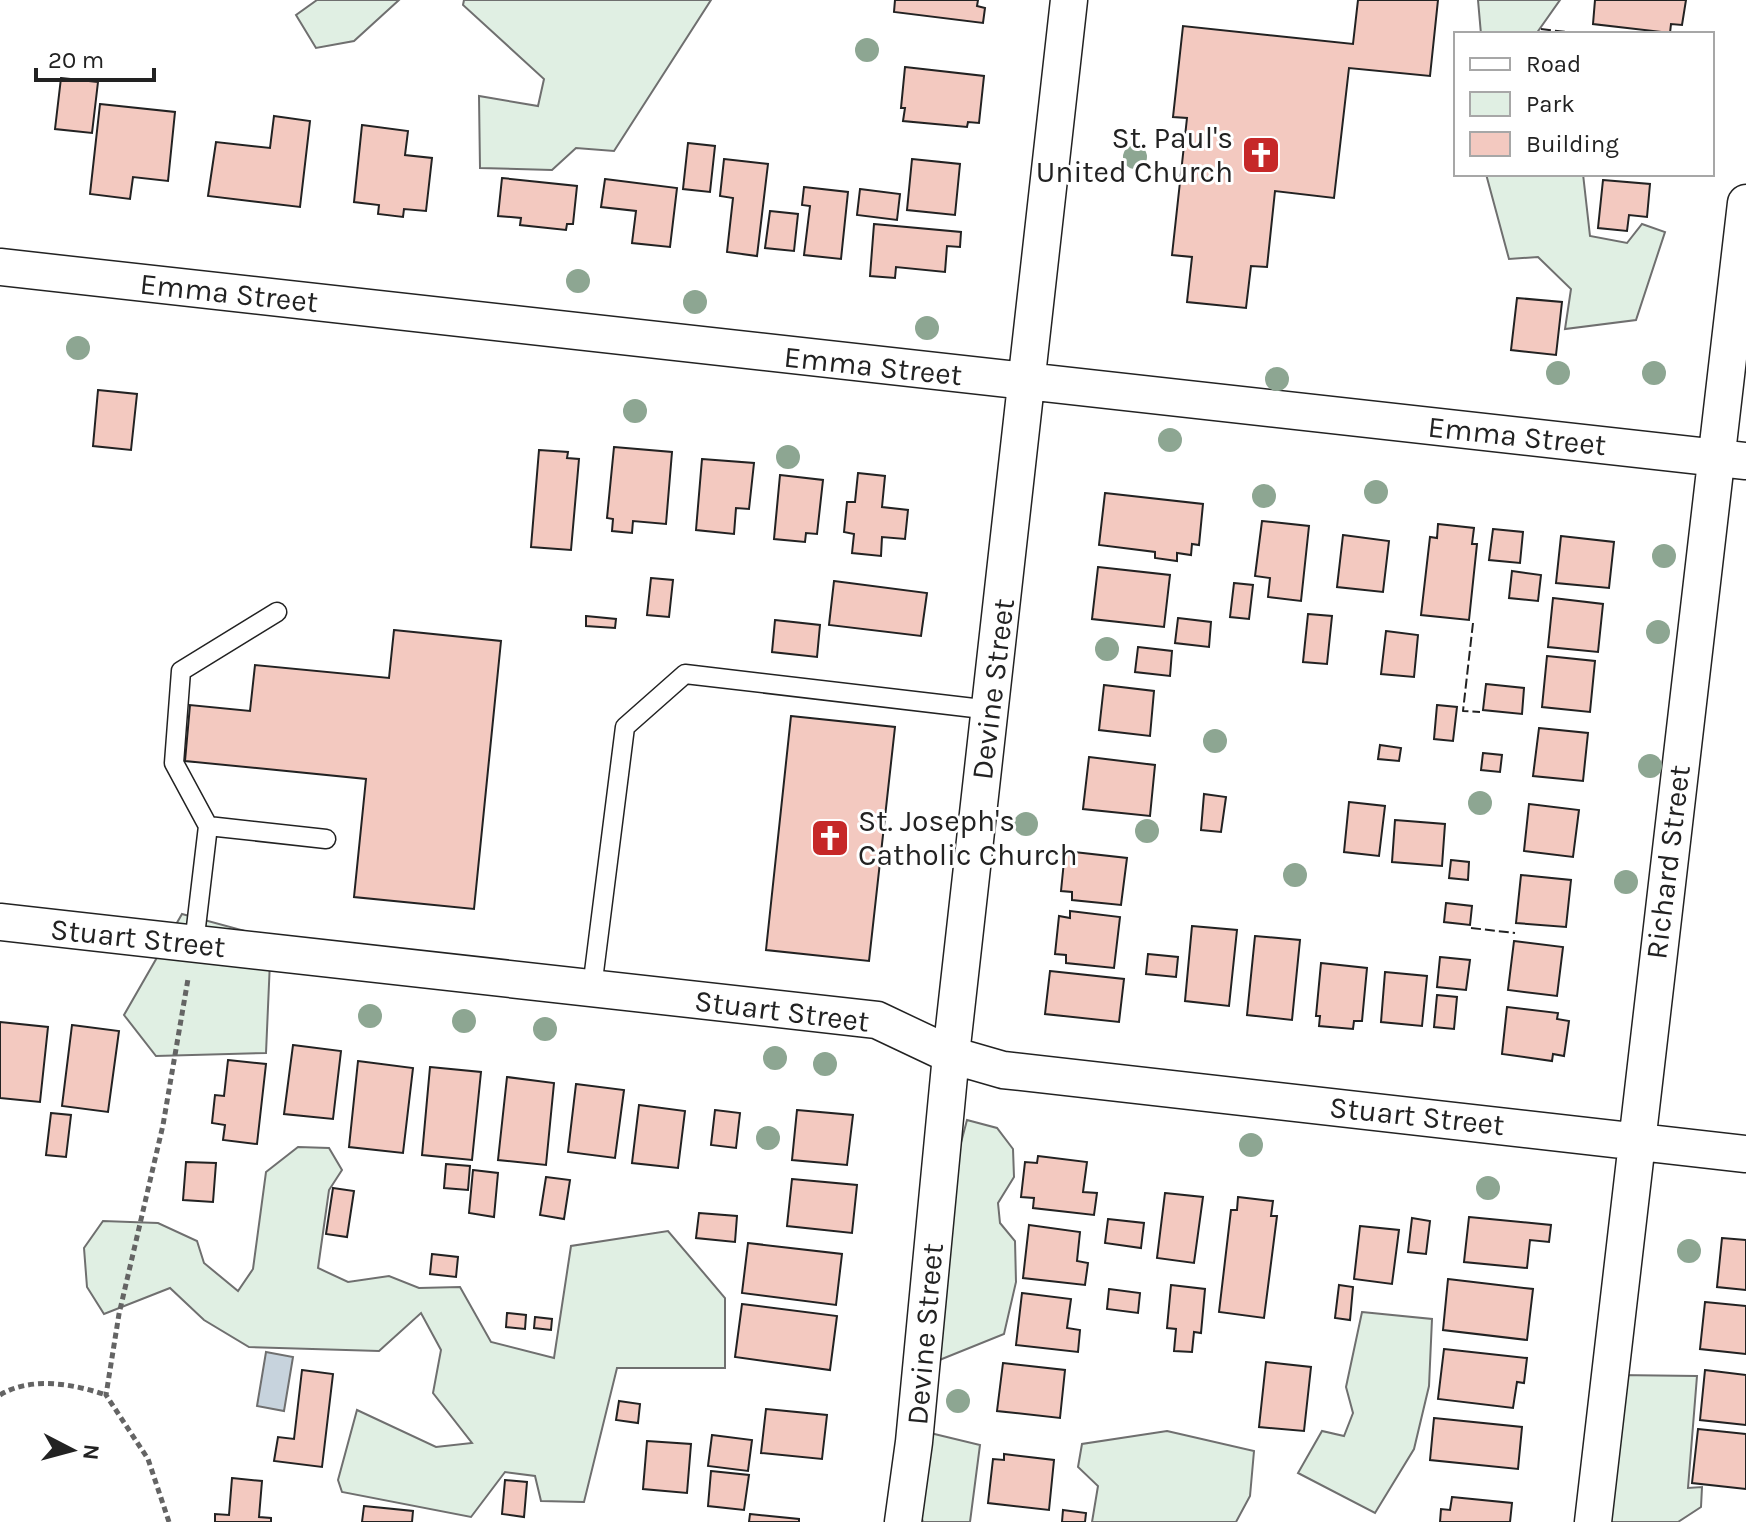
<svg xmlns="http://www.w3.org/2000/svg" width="1746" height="1522" font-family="Karla,sans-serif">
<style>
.green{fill:#e0efe3;stroke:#6f6f6f;stroke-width:2}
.water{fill:#c7d3dd;stroke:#6f6f6f;stroke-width:2}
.building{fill:#f3c9c0;stroke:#222;stroke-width:2}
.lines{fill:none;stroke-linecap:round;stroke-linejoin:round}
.service-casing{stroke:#222;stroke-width:21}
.minor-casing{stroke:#222;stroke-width:39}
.path{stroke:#646464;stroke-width:5;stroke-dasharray:6 4;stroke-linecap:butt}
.service{stroke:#fff;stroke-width:18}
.minor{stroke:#fff;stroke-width:36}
.fence{stroke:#222;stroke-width:2;stroke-dasharray:10 4;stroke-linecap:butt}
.tree{fill:#8da692}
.labels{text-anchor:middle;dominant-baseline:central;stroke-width:6;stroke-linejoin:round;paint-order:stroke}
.poi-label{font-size:30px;fill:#222;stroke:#fff;text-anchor:end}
.street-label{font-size:30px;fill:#222;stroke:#fff}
</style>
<rect width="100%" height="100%" fill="#fff"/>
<path class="green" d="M317,0H399L354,41L316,48L296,15Z
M464,0H711L614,151L576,148L552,170L480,168L479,96L538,106L544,79L463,5Z
M1478,0H1560L1536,34H1481Z
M1486,174H1583L1590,236L1627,243L1642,224L1665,232L1636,320L1565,329L1571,289L1538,257L1509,259Z
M182,914L271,938L266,1053L156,1056L124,1015Z
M967,1120L997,1128L1013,1149L1014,1177L998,1203L1000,1223L1015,1241L1016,1282L1004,1334L937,1361L911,1331Z
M298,1147L329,1148L342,1170L329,1190L318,1268L348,1282L389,1276L419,1288L460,1287L491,1342L554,1358L571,1246L668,1231L725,1298V1368H617L584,1502L541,1501L535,1476L505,1472L471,1517L342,1492L338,1480L357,1410L436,1447L472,1443L433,1393L441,1350L421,1313L379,1351L249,1347L204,1320L170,1288L104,1314L87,1287L84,1248L103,1221L158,1223L197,1241L204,1263L238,1291L253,1269L266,1172Z
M1362,1312L1432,1319L1429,1386L1414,1449L1375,1513L1298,1473L1322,1431L1344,1436L1353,1413L1346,1387Z
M1617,1375L1697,1376L1688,1488L1702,1487L1701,1507L1678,1522H1598Z
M922,1431L980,1445L970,1522H923L910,1481Z
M1167,1431L1254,1451L1250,1496L1236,1522H1092L1098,1486L1078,1467L1082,1444Z"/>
<path class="water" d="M266,1352L293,1357L284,1411L257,1406Z"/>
<path class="building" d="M895,0H978L977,6L985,8L983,23L894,12Z
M1358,0H1438L1430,76L1349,68L1334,198L1275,191L1267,267L1251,266L1246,308L1187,302L1192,257L1172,255L1187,118L1173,117L1183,26L1353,44Z
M1595,0H1686L1682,25L1671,24L1670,33L1593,24Z
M905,67L984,76L979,123L968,122L967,127L903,121L905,108H901Z
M61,78L98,82L92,133L55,129Z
M100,104L175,112L168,181L133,177L130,199L90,194Z
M274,116L310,121L300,207L208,196L216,142L270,148Z
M362,125L408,131L405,155L432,158L426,211L404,209L403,217L378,214L379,205L354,202Z
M688,143L715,146L710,192L683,189Z
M724,159L768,164L757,256L727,252L733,198L720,196Z
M912,159L960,164L955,215L907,210Z
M502,178L577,186L573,224H567L566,230L520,225L521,218L498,216Z
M605,179L677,188L670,247L632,243L636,211L601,207Z
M1603,180L1650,184L1647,217L1629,215L1627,231L1598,228Z
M804,187L848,192L841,259L804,255L810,206L802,205Z
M860,189L900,194L897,220L857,215Z
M770,211L798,214L794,251L765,248Z
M874,224L961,232L960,247L947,246L945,272L896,267L895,278L870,276Z
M1517,298L1562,302L1556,355L1511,350Z
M98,390L137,394L131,450L93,446Z
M614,447L672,452L666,524L633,521L632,533L612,531L613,519L607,518Z
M539,450L568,452L567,458L579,459L571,550L531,547Z
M702,459L754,463L749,509L736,508L734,534L696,530Z
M858,473L885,476L882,507L908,510L905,539L882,537L881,556L852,553L854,534L844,532L847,502H855Z
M780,475L823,480L817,534L806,533L805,542L774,539Z
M1105,493L1203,504L1199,545L1192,544L1191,555L1177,553V561L1155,558V552L1099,545Z
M1262,521L1309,526L1301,601L1268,597L1270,578L1255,576Z
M1438,524L1474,528L1472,544H1477L1469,620L1421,615L1430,537L1437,538Z
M1493,529L1523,532L1520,563L1489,560Z
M1343,535L1389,541L1383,592L1337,587Z
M1561,536L1614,542L1609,588L1556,583Z
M1098,567L1170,575L1164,627L1092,619Z
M1512,571L1541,575L1538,601L1509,598Z
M651,578L673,580L669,617L647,615Z
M834,581L927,593L921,636L829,625Z
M1234,583L1253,585L1249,619L1230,617Z
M1553,598L1603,604L1598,652L1548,647Z
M1308,614L1332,616L1327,664L1303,662Z
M586,616L616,619L615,628L586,626Z
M1178,618L1211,622L1209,647L1175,643Z
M775,620L820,625L817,657L772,652Z
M394,630L501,641L474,909L354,897L366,779L185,761L190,705L250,711L255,665L389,678Z
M1386,631L1418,635L1414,677L1381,674Z
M1138,647L1172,651L1170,676L1135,672Z
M1547,656L1595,661L1590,712L1542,707Z
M1486,684L1524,688L1522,714L1483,710Z
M1104,685L1154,691L1150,736L1099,730Z
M1437,705L1457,707L1453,741L1434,739Z
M791,716L895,727L869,961L766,950Z
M1539,728L1588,733L1583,781L1533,776Z
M1380,745L1401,748L1399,761L1378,759Z
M1483,753L1502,755L1500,772L1481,770Z
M1089,757L1155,765L1150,816L1083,809Z
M1204,794L1226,797L1221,832L1201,830Z
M1349,802L1385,806L1379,856L1344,852Z
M1529,804L1579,810L1573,857L1524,851Z
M1395,820L1445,824L1442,866L1392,862Z
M1065,851L1127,858L1121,905L1072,900V892L1061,891Z
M1451,860L1469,862L1468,880L1449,878Z
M1521,875L1571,880L1566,927L1516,923Z
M1446,903L1472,906L1470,925L1444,922Z
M1070,911L1120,917L1114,968L1066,963V955L1055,954L1059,916L1070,918Z
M1192,926L1237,930L1229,1006L1185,1001Z
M1255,936L1300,940L1292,1020L1247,1015Z
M1514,941L1563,947L1557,996L1508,990Z
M1148,954L1178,957L1176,977L1146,974Z
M1440,957L1470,960L1466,990L1437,987Z
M1321,963L1367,968L1362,1021H1354L1353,1029L1319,1026L1320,1016H1316Z
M1050,971L1124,979L1119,1022L1045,1014Z
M1385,972L1427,976L1422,1026L1381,1022Z
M1437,995L1457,997L1454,1029L1434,1027Z
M1507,1007L1558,1013L1557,1019L1569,1021L1564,1056L1553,1054L1552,1061L1502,1054Z
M0,1022L48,1027L40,1102L0,1098Z
M72,1025L119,1031L108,1112L62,1106Z
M293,1045L341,1051L333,1119L284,1114Z
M228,1060L266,1064L257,1144L223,1140L225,1125L212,1123L215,1095L224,1096Z
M358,1061L413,1068L403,1153L349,1147Z
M430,1067L481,1072L472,1160L422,1155Z
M507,1077L554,1083L546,1165L498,1160Z
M576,1084L624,1090L615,1158L568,1152Z
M639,1105L685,1111L678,1168L632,1163Z
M715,1110L740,1113L736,1148L711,1145Z
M797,1110L853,1115L847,1165L792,1160Z
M51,1113L71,1115L66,1157L46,1155Z
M1038,1156L1087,1162L1083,1192L1097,1193L1094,1215L1033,1208L1034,1198L1021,1197L1025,1162L1037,1163Z
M186,1162L216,1163L213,1202L183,1200Z
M446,1164L470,1166L468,1190L444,1188Z
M473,1170L498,1173L494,1217L469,1213Z
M546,1177L570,1180L564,1219L540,1215Z
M792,1179L857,1185L852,1233L787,1226Z
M333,1188L354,1191L347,1237L326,1234Z
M1165,1193L1203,1197L1194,1263L1157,1258Z
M1238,1197L1273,1201L1271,1216H1277L1264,1318L1219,1312L1231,1210H1237Z
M699,1213L737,1216L735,1242L696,1238Z
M1469,1217L1551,1225L1549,1242L1530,1240L1527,1268L1464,1262Z
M1412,1218L1430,1221L1426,1254L1408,1252Z
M1108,1219L1144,1223L1141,1248L1105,1243Z
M1029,1225L1080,1232L1077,1261L1088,1263L1085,1285L1023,1278Z
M1360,1226L1399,1230L1392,1284L1354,1279Z
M1722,1238L1746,1240V1290L1717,1287Z
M748,1243L842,1254L836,1305L742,1293Z
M432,1254L458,1257L456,1277L430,1274Z
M1448,1279L1533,1289L1527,1340L1443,1330Z
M1171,1285L1205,1289L1201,1333L1194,1332L1192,1352L1174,1351L1176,1329L1167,1328Z
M1339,1285L1353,1287L1350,1320L1335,1318Z
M1109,1289L1140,1293L1138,1313L1107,1309Z
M1022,1293L1071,1299L1067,1328L1080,1330L1078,1352L1016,1345Z
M1705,1302L1746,1306V1354L1700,1349Z
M742,1304L837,1316L830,1370L735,1357Z
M507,1313L526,1315L525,1329L506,1327Z
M535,1317L552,1319L551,1330L534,1328Z
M1444,1349L1527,1358L1524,1383L1517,1382L1513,1408L1438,1399Z
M1266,1362L1311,1367L1304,1431L1259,1427Z
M1003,1363L1065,1370L1060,1418L997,1411Z
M302,1370L333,1374L322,1467L274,1461L278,1437L294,1439Z
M1705,1370L1746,1375V1425L1700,1420Z
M619,1401L640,1404L638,1423L616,1420Z
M766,1409L827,1415L822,1459L761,1453Z
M1434,1418L1522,1427L1518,1469L1430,1460Z
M1698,1429L1746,1434V1489L1692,1483Z
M712,1435L752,1440L748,1471L708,1466Z
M647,1441L691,1444L687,1493L643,1489Z
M1004,1454L1054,1460L1049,1510L988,1503L993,1459L1004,1460Z
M711,1471L749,1475L744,1510L708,1506Z
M232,1478L262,1481L259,1517L271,1518V1522H215V1514L229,1515Z
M505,1480L527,1482L524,1517L502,1514Z
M1452,1497L1512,1503L1510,1522H1440L1441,1509L1450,1510Z
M364,1506L413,1511L412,1522H362Z
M1063,1510L1086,1513L1085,1522H1062Z
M750,1514L799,1519V1522H749Z"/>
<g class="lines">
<defs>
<path id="service" d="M208,826L174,763L181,671L277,612
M194,944L208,826L326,839
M592,988L625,727L685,674L991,710"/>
<path id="minor" d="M0,267L1746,461
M0,922L877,1020L951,1055L1003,1070L1746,1154
M903,1522L914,1442L951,1055L1069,0
M1593,1522L1746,203"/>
</defs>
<use href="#service" class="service-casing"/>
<use href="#minor" class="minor-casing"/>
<path class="path" d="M0,1395C31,1376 74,1384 106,1395
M169,1522L148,1459L106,1395L119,1314L163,1125L188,979"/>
<use href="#service" class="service"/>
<use href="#minor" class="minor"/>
<path class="fence" d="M1541,29L1583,34
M1473,623L1463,711L1480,712
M1471,928L1515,933"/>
</g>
<g class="tree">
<circle cx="867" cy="50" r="12"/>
<circle cx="1135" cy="157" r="12"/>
<circle cx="578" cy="281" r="12"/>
<circle cx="695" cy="302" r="12"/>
<circle cx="927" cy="328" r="12"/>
<circle cx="78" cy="348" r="12"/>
<circle cx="1558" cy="373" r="12"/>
<circle cx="1654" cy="373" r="12"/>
<circle cx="1277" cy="379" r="12"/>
<circle cx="635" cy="411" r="12"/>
<circle cx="1170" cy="440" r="12"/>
<circle cx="788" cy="457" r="12"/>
<circle cx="1376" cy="492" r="12"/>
<circle cx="1264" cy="496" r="12"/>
<circle cx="1664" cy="556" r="12"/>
<circle cx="1658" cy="632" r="12"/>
<circle cx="1107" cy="649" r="12"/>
<circle cx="1215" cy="741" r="12"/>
<circle cx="1650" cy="766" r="12"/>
<circle cx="1480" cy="803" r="12"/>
<circle cx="1026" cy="824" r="12"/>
<circle cx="1147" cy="831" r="12"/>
<circle cx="1295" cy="875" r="12"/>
<circle cx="1626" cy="882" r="12"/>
<circle cx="370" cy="1016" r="12"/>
<circle cx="464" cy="1021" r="12"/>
<circle cx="545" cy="1029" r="12"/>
<circle cx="775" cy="1058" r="12"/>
<circle cx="825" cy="1064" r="12"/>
<circle cx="768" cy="1138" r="12"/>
<circle cx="1251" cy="1145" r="12"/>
<circle cx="1488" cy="1188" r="12"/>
<circle cx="1689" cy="1251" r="12"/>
<circle cx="958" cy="1401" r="12"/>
</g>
<defs>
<symbol id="church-square" viewBox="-11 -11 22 22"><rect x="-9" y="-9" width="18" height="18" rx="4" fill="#c62828" stroke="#fff"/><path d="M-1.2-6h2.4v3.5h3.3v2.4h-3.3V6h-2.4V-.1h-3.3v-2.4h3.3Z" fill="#fff"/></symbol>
</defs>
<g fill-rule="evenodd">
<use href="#church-square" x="1239" y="133" width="44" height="44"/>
<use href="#church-square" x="808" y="816" width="44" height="44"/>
</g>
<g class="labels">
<g class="poi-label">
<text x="1233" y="138">St. Paul's<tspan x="1233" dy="34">United Church</tspan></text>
<text x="858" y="821" text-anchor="start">St. Joseph's<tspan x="858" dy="34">Catholic Church</tspan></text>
</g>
<g class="street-label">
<text transform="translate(229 293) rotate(6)">Emma Street</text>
<text transform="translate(873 366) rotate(6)">Emma Street</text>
<text transform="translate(1517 436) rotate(6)">Emma Street</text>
<text transform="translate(993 689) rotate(-83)">Devine Street</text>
<text transform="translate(1668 862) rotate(-83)">Richard Street</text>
<text transform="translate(138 938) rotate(6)">Stuart Street</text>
<text transform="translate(782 1011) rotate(7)">Stuart Street</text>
<text transform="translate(1417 1116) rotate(6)">Stuart Street</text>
<text transform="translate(925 1334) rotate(-85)">Devine Street</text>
</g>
</g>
<rect x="1454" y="32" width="260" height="144" fill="#ffffff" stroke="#a7a7a7" stroke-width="2"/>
<rect x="1470" y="58" width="40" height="12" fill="#ffffff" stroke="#a7a7a7" stroke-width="2"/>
<text x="1526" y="72" font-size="24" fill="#222222">Road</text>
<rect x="1470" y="92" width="40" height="24" fill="#e0efe3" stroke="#a7a7a7" stroke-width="2"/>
<text x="1526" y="112" font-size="24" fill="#222222">Park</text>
<rect x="1470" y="132" width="40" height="24" fill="#f3c9c0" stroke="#a7a7a7" stroke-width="2"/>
<text x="1526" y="152" font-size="24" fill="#222222">Building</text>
<g transform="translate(72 1450) rotate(96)" stroke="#ffffff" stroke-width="6" paint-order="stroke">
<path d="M0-6L14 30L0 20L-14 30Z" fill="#222222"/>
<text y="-12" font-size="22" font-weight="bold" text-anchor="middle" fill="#222222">N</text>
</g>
<path d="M36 68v12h118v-12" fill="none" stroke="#222222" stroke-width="4"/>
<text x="48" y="68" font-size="24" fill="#222222" stroke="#ffffff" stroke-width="6" paint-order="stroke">20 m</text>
</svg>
